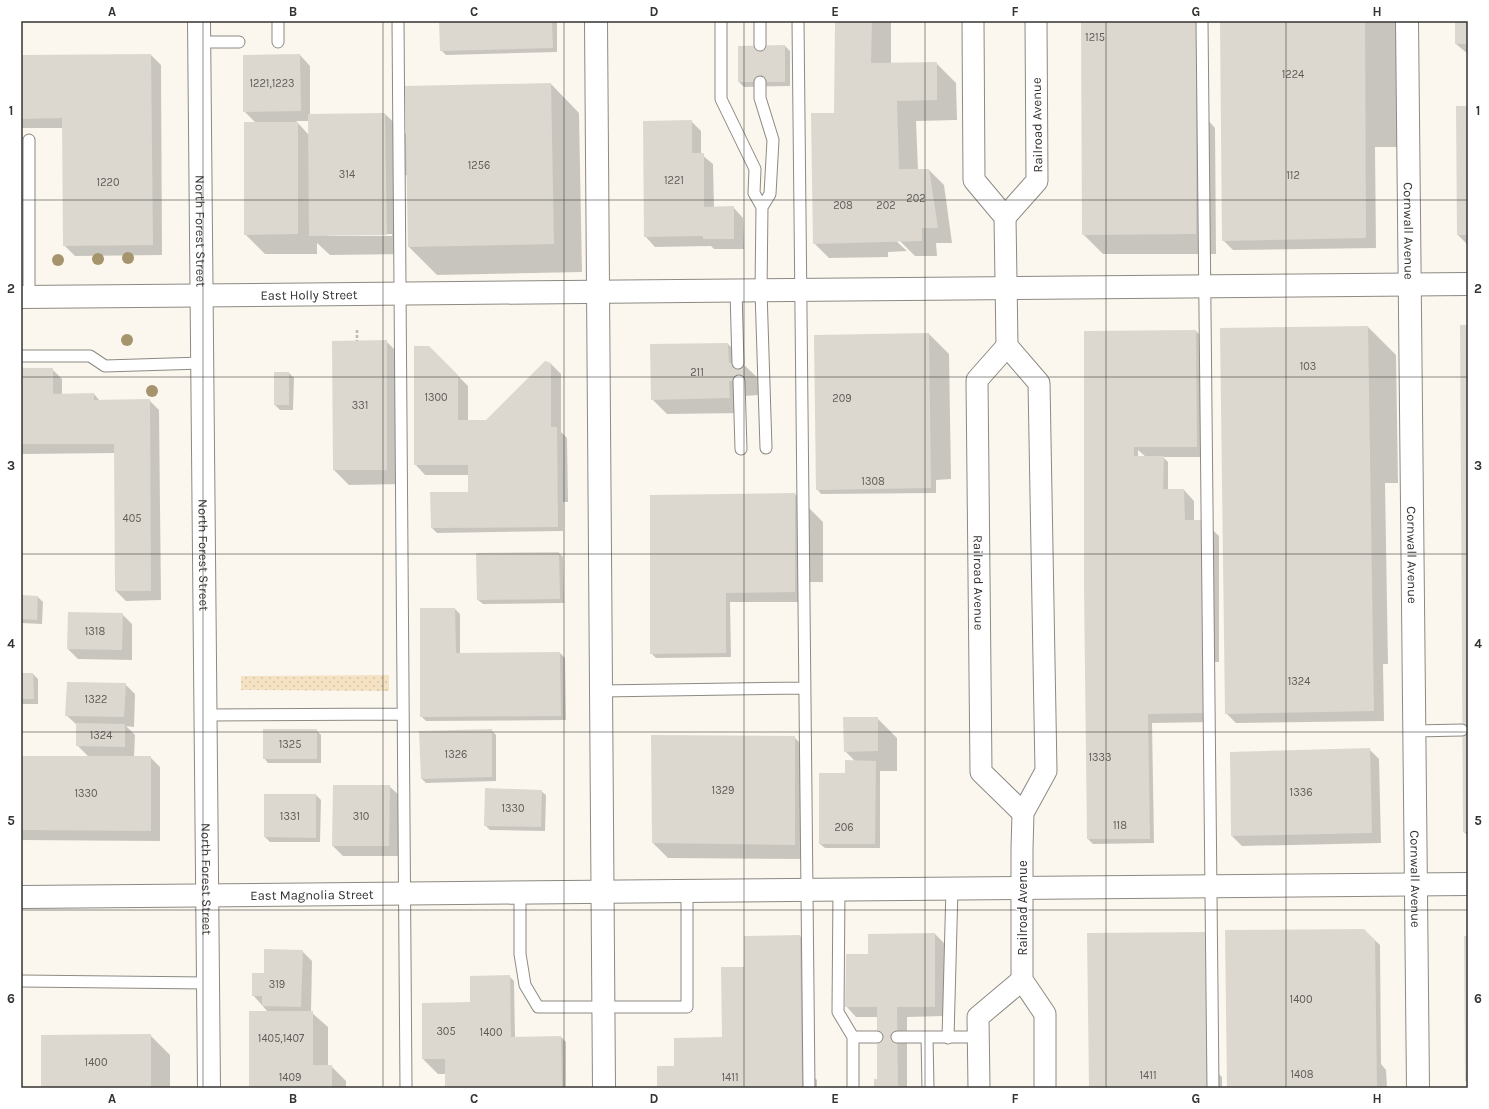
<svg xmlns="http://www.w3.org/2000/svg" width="1489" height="1109" font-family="Karla,sans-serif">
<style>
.grass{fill:url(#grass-dots)}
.shadow{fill:#0003;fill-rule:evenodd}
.building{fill:#dcd8d0}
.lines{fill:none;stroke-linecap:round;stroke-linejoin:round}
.service-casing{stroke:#8d8a83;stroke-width:13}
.minor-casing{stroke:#8d8a83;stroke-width:23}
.tertiary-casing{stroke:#8d8a83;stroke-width:24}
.secondary-casing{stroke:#8d8a83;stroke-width:24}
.path{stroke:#bcb8b2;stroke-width:2.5;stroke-dasharray:3 2;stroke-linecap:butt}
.service{stroke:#fff;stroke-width:11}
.minor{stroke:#fff;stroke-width:21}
.tertiary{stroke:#fff;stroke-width:22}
.secondary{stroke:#fff;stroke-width:22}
.tree{fill:#a5946c}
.grid{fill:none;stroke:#353330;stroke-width:1;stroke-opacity:0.55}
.labels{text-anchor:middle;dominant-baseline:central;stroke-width:3;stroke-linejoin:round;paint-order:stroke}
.number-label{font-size:11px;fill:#5f5c58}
.street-label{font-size:13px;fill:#353330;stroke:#fff}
.neatline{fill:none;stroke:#353330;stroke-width:1.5}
.grid-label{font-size:13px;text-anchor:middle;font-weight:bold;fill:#353330}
</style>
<defs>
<pattern id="grass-dots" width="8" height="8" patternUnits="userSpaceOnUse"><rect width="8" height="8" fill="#f4e2c2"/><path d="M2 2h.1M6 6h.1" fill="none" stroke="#d2c2a7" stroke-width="1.8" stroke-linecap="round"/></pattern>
</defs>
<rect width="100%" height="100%" fill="#fbf7ef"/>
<path class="grass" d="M389,675V691L241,690V676Z"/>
<path class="shadow" d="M440,21H557V52L446,55L441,50Z
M836,21H891V64L936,63L956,83L957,120L916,121L918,170H929L944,185L952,243H936L937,256H915L896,237L894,239L907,251L888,252V257L829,258L814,243L835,114Z
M1083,21H1205L1206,118L1215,128L1216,254H1103L1083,234Z
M1221,21H1402V147H1375L1376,248L1233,250L1223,240Z
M1456,21H1468V54L1456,44Z
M785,46L790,51V86L744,87L739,82Z
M151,55L161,65L162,255L75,256L64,245L63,128H21V56Z
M300,55L310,66V115L385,114L407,135L551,84L579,113L582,272L437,275L409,247L407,175H405L406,254L330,255L317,243V254H265L245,234L256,123L244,111ZM296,121H309V135ZM328,234H392V236H328Z
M1457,107H1468V245L1458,235Z
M691,121L701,131V154L713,164L714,208L733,207L743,218L744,249H714L711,246L655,247L645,236Z
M1468,326V836L1464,832Z
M1368,327L1396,355L1398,483H1385L1388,664H1383L1384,721L1236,723L1226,713Z
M1196,331L1206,341L1207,457H1163L1168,462V490H1184L1194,501V521H1203L1219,536V662H1214L1215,722L1152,723L1154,843L1093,844L1088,839L1085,332ZM1138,450L1146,457H1138Z
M929,334L949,354L951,479L936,480V493L821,494L817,489Z
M386,341L401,356L402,484L349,485L334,470L333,342Z
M728,344L743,359V364L759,379V395L744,396V413L667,414L652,399Z
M429,347L468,386V421H486L551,364L561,374V432L567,438L568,502H563V531L437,533L432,528L470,493L469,475H425L415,464Z
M21,369H52L62,379V395L94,394L100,401L149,400L159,410L161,600L126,601L116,591L115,453L23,454L21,452Z
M289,373L294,378L293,410H280L275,405Z
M795,494L823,522V582H805V602H730L731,657L656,658L651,653Z
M559,553L563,557L564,603L483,604L478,600Z
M21,596L38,597L43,602L42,624L21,623Z
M421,609H455L460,614V654L560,653L565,658L566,720L426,721L421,716Z
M122,614L132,624V660L78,659L68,649Z
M21,674H33L38,679V704H21Z
M125,684L135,694L134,727L126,726L135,735L134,757H150L160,767V841L21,840V757H89L77,745V725L66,715Z
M877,718L897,738V771H880V848H825L820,844L846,774L855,761L845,751Z
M316,730L321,735V763H268L264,758Z
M491,730L496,735V781L426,783L422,779Z
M652,736L794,737L809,752V859L668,858L653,843Z
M1369,749L1379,759L1381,843L1242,846L1232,836L1231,753Z
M334,786H389L400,796L399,856H343L333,846Z
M541,791L546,795L545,831L490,830L485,825Z
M316,795L321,800L320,842H270L265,837Z
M1364,930L1380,945L1381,1064L1386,1070L1387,1088H1228Z
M1205,933L1211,1060L1089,1061Z
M935,934L945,944V1016L907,1017V1088H875L878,1080V1017H856L846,1006L869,954Z
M800,936L805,941L806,1069L817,1080V1088H658L676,1067L723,1038L745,968Z
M302,951L312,961L311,1012L328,1027V1066H331L346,1081V1088H250L268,1012L253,995L265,974Z
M509,976L514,981L515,1038L561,1037L566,1042V1088H446V1074H438L423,1059Z
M150,1035L170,1055V1088H42Z
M1211,1062V1067L1222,1077V1088H1090L1089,1063Z"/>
<path class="building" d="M439,21H552L553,48L440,51Z
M835,21H872L871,63L937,62V100L897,101L899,169H929L938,228H922V241L813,244L811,113H834Z
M1081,21H1196V234L1082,235Z
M1220,21H1365L1366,238L1222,241Z
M1455,21H1468V44H1455Z
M785,45V82H738V46Z
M151,54L153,245L63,246L62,118L21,119V55Z
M300,54L301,111L243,112V55Z
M551,83L554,244L408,247L405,86Z
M1456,106H1468V235H1457Z
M385,113L387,235L309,236L308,114Z
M692,120V153H704V207L734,206V239H703V236L644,237L643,121Z
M244,122H298V234L244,235Z
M1460,325H1468V832H1463Z
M1368,326L1374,711L1225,714L1220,328Z
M1196,330L1197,447H1134V456H1164L1163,489H1184L1185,520H1204L1205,713L1148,714L1150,839H1087L1084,588V331Z
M929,333L931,488L816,490L814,335Z
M387,340V470H333L332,341Z
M728,343L729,363H744V380L729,381L730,398L651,400L650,344Z
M414,346H429L458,375V420H486L545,361L551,363V427H557L558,527L431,528L430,492H468V465H414Z
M21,368H53V394L94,393V400L150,399L151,591H115L114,444H21Z
M274,372H289V405H274Z
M795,493V592L726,593V653L650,654V495Z
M559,552L560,599L477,600L476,553Z
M21,595L38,596L37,620L21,619Z
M420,608H455L456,653L560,652L561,716L420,717Z
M68,612L123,613L122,650L67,649Z
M21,673H33L34,699H21Z
M67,682L126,683L124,717L65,716Z
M843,717H878V751L844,752Z
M76,723L125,724V747L76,746Z
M263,729H317V759H263Z
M492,729V777L421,779L419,731Z
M651,735L795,736V845L652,843Z
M1370,748L1372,833L1231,836L1230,752Z
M21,756H151V831L21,830Z
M845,760L876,761L875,844H819V773H845Z
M333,785H390L389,846H332Z
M485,788L542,790L541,827L484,826Z
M264,794H316V838L264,837Z
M1364,929L1375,940L1377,1088H1227L1225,930Z
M1206,932L1207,1088H1089L1087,933Z
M935,933V1007H897L898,1088H874V1079H877V1007H845L846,954H868V934Z
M800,935L802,1088H657V1066H674V1038L722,1037L721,967H744V936Z
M1464,936H1468V1081H1465Z
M264,949L303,950L301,1007L262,1006V996H252V973H264Z
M510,975L511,1037L561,1036L562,1088H445V1059H422V1003L470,1002V976Z
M249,1011H313V1065H332V1088H249Z
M151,1034V1088H41V1035Z"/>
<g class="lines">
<defs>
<path id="service" d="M398,21L406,1088
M721,21V99L755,169L754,193L762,207L761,291L766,448
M798,21L809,1088
M1202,21L1213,1088
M199,42H239
M278,42V21
M760,45V21
M760,82V98L773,140L770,194L762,207
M29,140V297
M736,291L738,363
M21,356H90L105,366L202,363
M739,381L741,449
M601,691L804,688
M205,715L403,714
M1414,731L1462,730
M839,889L838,1012L853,1037V1088
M520,892V954L525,985L538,1007H687V891
M21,981L207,983
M853,1037H877
M897,1037H978
M927,1037L928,1088
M948,1038L952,888"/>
<g id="minor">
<path d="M973,21L974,180L1005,217L1007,346L1039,383L1046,771L1023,813L1022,849V980L1045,1014V1088"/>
<path d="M1005,217L1037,181L1036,21"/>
<path id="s1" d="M1007,346L977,380L981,772L1023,813"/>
<path d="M979,1088L978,1017L1022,980"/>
</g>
<g id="tertiary">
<path id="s2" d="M1407,21L1418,1088"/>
<path id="s3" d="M21,897L1468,884"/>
</g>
<g id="secondary">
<path id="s4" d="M199,21L209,1088"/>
<path d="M596,21L604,1088"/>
<path id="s5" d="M21,297L1468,284"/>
</g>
</defs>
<use href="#service" class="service-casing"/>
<use href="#minor" class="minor-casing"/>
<use href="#tertiary" class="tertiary-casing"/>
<use href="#secondary" class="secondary-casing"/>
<path class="path" d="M357,330V341"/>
<use href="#service" class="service"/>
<use href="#minor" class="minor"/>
<use href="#tertiary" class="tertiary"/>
<use href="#secondary" class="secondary"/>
</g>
<g class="tree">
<circle cx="128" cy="258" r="6"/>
<circle cx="98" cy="259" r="6"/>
<circle cx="58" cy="260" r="6"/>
<circle cx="127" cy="340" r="6"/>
<circle cx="152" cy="391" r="6"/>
</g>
<path class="grid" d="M203,21V1088M383,21V1088M564,21V1088M744,21V1088M925,21V1088M1106,21V1088M1286,21V1088M21,200H1468M21,377H1468M21,554H1468M21,732H1468M21,910H1468"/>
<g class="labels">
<g class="number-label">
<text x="1095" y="37">1215</text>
<text x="1293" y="74">1224</text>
<text x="272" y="83">1221,1223</text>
<text x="479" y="165">1256</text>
<text x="347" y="174">314</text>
<text x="1293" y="175">112</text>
<text x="674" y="180">1221</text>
<text x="108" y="182">1220</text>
<text x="916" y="198">202</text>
<text x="843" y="205">208</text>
<text x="886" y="205">202</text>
<text x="1308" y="366">103</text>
<text x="697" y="372">211</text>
<text x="436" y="397">1300</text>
<text x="842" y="398">209</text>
<text x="360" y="405">331</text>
<text x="873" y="481">1308</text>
<text x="132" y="518">405</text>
<text x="95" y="631">1318</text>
<text x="1299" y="681">1324</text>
<text x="96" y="699">1322</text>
<text x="101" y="735">1324</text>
<text x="290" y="744">1325</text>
<text x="456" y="754">1326</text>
<text x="1100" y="757">1333</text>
<text x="723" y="790">1329</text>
<text x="1301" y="792">1336</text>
<text x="86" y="793">1330</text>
<text x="513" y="808">1330</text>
<text x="290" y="816">1331</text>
<text x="361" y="816">310</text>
<text x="1120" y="825">118</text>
<text x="844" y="827">206</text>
<text x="277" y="984">319</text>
<text x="1301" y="999">1400</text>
<text x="446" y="1031">305</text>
<text x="491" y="1032">1400</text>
<text x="281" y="1038">1405,1407</text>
<text x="96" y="1062">1400</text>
<text x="1302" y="1074">1408</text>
<text x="1148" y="1075">1411</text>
<text x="290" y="1077">1409</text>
<text x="730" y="1077">1411</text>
</g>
<g class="street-label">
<text transform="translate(1037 125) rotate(-91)">Railroad Avenue</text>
<text stroke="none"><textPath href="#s4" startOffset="210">North Forest Street</textPath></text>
<text stroke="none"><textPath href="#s2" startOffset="210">Cornwall Avenue</textPath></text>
<text stroke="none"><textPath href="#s5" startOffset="288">East Holly Street</textPath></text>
<text stroke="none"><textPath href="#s4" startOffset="534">North Forest Street</textPath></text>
<text stroke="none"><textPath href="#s2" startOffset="534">Cornwall Avenue</textPath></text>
<text stroke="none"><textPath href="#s1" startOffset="248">Railroad Avenue</textPath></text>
<text stroke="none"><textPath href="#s4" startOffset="858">North Forest Street</textPath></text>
<text stroke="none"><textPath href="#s2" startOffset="858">Cornwall Avenue</textPath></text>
<text stroke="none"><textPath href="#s3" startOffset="291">East Magnolia Street</textPath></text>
<text transform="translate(1022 908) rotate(-90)">Railroad Avenue</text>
</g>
</g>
<rect width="1489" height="1109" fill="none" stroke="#ffffff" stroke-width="44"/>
<rect x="22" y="22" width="1445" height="1065" class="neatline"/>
<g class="grid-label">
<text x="112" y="16">A</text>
<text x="293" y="16">B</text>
<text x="474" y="16">C</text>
<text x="654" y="16">D</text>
<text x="835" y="16">E</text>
<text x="1015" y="16">F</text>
<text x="1196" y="16">G</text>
<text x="1377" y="16">H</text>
<text x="11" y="115">1</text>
<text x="1478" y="115">1</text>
<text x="11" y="293">2</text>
<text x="1478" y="293">2</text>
<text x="11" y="470">3</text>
<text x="1478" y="470">3</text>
<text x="11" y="648">4</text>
<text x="1478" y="648">4</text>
<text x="11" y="825">5</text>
<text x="1478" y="825">5</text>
<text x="11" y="1003">6</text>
<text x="1478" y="1003">6</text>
<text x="112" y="1103">A</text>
<text x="293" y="1103">B</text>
<text x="474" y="1103">C</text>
<text x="654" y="1103">D</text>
<text x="835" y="1103">E</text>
<text x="1015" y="1103">F</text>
<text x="1196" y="1103">G</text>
<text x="1377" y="1103">H</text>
</g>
</svg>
